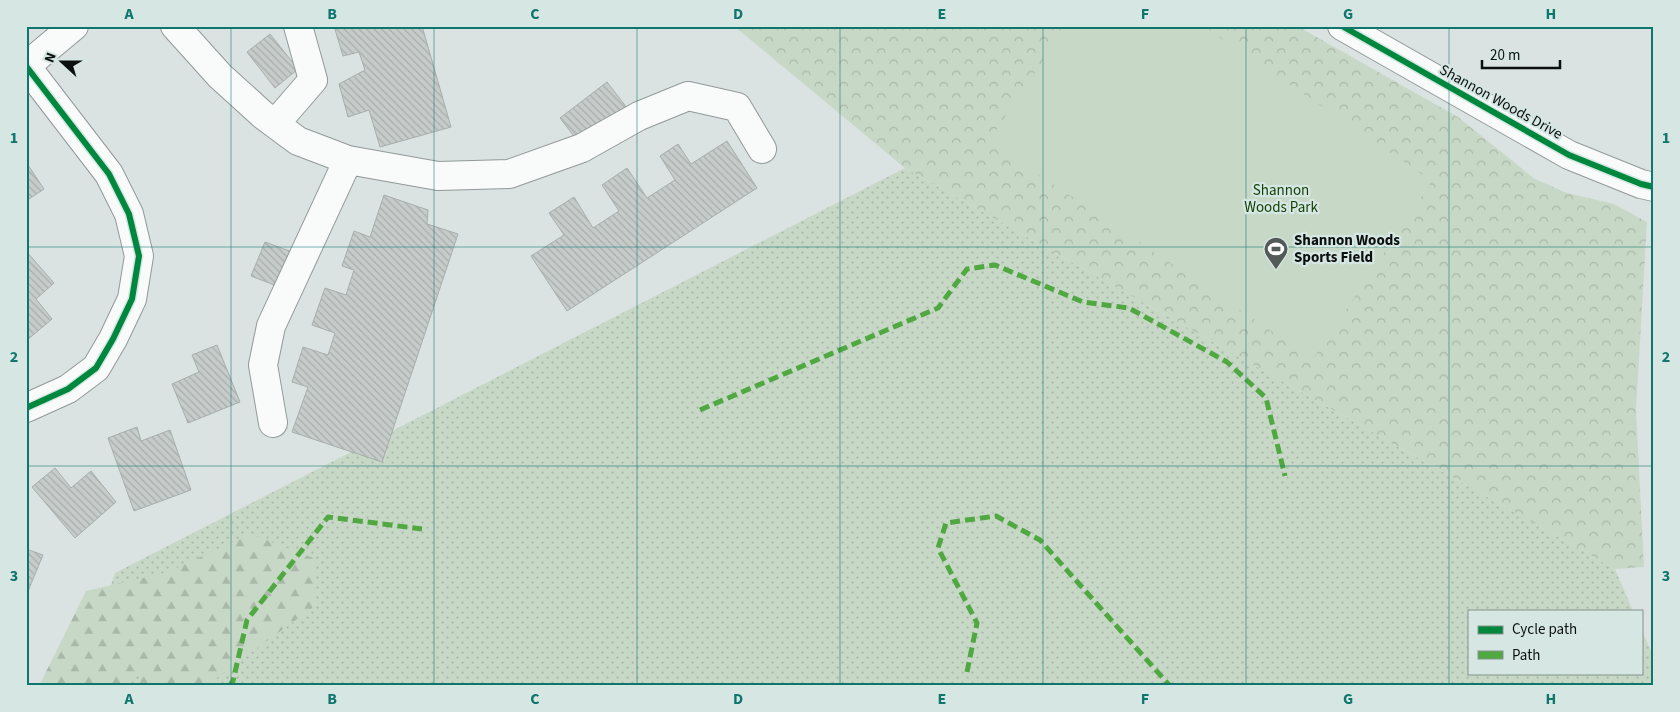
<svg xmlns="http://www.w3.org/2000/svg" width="1680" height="712" font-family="'Source Sans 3',sans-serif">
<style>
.grass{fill:url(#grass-dots)}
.forest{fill:url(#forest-firs)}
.park{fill:url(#park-crowns)}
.garden{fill:#c7d8c7}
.building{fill:url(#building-back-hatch);stroke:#a7aeac}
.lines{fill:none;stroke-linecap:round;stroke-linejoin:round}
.minor-casing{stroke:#929998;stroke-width:30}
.minor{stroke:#f9fbfa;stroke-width:28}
.quiet{stroke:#50a841;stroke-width:5;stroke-dasharray:10 5;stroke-linecap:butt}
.cycleway-casing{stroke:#d6e7e3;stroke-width:9}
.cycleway{stroke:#00873e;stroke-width:6}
.grid{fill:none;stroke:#0f766e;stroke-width:1;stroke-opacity:0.55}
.labels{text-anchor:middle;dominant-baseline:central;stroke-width:4.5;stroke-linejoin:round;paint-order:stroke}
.street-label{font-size:15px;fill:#0b100f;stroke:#d6e7e3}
.park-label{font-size:15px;fill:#103f03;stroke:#d6e7e3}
.poi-label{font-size:15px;font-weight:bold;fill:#0b100f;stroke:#d6e7e3;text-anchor:start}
.neatline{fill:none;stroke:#0f766e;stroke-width:2}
.grid-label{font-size:16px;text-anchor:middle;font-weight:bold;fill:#0f766e}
</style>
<defs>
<pattern id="grass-dots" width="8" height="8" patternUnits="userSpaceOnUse" patternTransform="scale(1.25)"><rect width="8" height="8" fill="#c7d8c7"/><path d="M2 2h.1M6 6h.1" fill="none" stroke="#aab8aa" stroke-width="1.8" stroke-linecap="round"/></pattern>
<pattern id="forest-firs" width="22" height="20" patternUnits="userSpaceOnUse" patternTransform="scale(1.25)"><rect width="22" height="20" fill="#c7d8c7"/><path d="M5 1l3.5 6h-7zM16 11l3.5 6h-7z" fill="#aab8aa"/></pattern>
<pattern id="park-crowns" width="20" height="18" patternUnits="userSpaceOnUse" patternTransform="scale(1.25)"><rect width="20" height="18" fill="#c7d8c7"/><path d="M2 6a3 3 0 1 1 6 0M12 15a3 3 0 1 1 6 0" fill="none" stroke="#aab8aa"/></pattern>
<pattern id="building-back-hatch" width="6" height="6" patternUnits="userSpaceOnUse" patternTransform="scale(1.25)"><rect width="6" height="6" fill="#c6ccca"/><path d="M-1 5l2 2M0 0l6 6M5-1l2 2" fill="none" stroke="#a9aeac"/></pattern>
</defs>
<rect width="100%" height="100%" fill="#dae3e1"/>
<path class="grass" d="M905,168L1615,569L1633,611H1469V673H1641V629L1654,657V686H78L115,573Z"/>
<path class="forest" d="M250,534L316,559L315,606L215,679L212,686H137L141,671L128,686H39L86,591L168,572Z"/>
<path class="park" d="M734,26H1297L1458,117L1535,179L1567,193L1614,204L1647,222L1636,410L1644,567L1615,569L905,168Z"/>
<path class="garden" d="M1066,26H1203L1432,181L1313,359L989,141Z"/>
<path class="building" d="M334,26H422L451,127L380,147L369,110L348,117L339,84L365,70L359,52L343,56Z
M270,34L298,69L275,88L247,52Z
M607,82L627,108L580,144L560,118Z
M727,141L757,188L567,311L531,256L564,235L549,213L574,197L593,228L619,211L602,185L627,168L647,198L675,180L660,156L678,144L691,164Z
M26,162L44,189L26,201Z
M384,195L428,210L427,224L458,234L382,462L292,432L308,387L292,382L303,347L328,355L335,333L312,325L325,288L346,295L354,270L342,266L354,231L370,237Z
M265,242L295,253L282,288L251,276Z
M26,251L54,283L36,299L52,319L26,341Z
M217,345L240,402L188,423L172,384L199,372L192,355Z
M137,427L141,441L170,430L191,490L134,511L108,438Z
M55,468L71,488L91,471L116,502L75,538L32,487Z
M26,549L43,555L26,596Z"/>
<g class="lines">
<defs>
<path id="minor" d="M175,26L220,76L263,115L298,141L348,160L271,326L263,365L273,423
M1342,26L1569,155L1641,184L1654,187
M26,66L74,26
M275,124L313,80L298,26
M348,160L438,176L509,174L582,148L639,116L688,96L737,107L762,149
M26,408L68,389L96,368L113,339L132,299L139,256L129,214L109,174L26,66"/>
</defs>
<use href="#minor" class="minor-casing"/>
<use href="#minor" class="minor"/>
<path class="quiet" d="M700,410L938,308L967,269L995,265L1083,302L1129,308L1227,362L1266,398L1285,476
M967,672L977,623L938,548L946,523L996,516L1040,540L1170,686
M229,686L233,681L247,620L328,517L422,529"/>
<defs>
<path id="cycleway" d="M1342,26L1569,155L1641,184L1654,187
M26,408L68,389L96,368L113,339L132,299L139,256L129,214L109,174L26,66"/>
</defs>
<use href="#cycleway" class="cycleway-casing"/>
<use href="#cycleway" class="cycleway"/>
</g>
<path class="grid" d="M231,26V686M434,26V686M637,26V686M840,26V686M1043,26V686M1246,26V686M1449,26V686M26,247H1654M26,466H1654"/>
<defs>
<symbol id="stadium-pin" viewBox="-11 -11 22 30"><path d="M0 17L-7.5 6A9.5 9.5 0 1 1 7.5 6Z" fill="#535a58" stroke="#d6e7e3"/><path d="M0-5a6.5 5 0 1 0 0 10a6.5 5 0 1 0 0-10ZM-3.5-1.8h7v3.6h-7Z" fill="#fff"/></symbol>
</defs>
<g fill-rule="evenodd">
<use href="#stadium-pin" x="1262" y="235" width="28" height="38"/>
</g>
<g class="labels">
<g class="street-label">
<text transform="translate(1501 102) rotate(29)">Shannon Woods Drive</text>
</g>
<g class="park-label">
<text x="1281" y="190">Shannon<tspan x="1281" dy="17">Woods Park</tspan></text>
</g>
<g class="poi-label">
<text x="1294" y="240">Shannon Woods<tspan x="1294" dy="17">Sports Field</tspan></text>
</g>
</g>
<rect width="1680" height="712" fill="none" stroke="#d6e7e3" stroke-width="55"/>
<rect x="1468" y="610" width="175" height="65" fill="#d6e7e3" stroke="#85918e"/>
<rect x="1478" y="626" width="25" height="8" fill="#00873e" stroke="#85918e"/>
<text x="1512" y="634" font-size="15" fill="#0b100f">Cycle path</text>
<rect x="1478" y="651" width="25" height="8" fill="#50a841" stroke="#85918e"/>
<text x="1512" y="660" font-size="15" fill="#0b100f">Path</text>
<g transform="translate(62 62) rotate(291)" stroke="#d6e7e3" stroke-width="4" paint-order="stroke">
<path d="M0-4L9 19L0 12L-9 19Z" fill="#0b100f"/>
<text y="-8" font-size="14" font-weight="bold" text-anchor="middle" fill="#0b100f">N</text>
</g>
<path d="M1482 60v8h78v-8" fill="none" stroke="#0b100f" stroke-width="2.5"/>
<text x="1490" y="60" font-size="15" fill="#0b100f" stroke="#d6e7e3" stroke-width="4" paint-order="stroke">20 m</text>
<rect x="28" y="28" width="1624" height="656" class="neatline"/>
<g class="grid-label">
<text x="129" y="19">A</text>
<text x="332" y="19">B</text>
<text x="535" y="19">C</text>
<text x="738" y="19">D</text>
<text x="942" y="19">E</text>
<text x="1145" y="19">F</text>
<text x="1348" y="19">G</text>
<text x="1551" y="19">H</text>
<text x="14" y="143">1</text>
<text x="1666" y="143">1</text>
<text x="14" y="362">2</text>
<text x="1666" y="362">2</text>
<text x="14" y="581">3</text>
<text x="1666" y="581">3</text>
<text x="129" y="704">A</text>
<text x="332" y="704">B</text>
<text x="535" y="704">C</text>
<text x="738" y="704">D</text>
<text x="942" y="704">E</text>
<text x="1145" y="704">F</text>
<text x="1348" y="704">G</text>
<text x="1551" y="704">H</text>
</g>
</svg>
